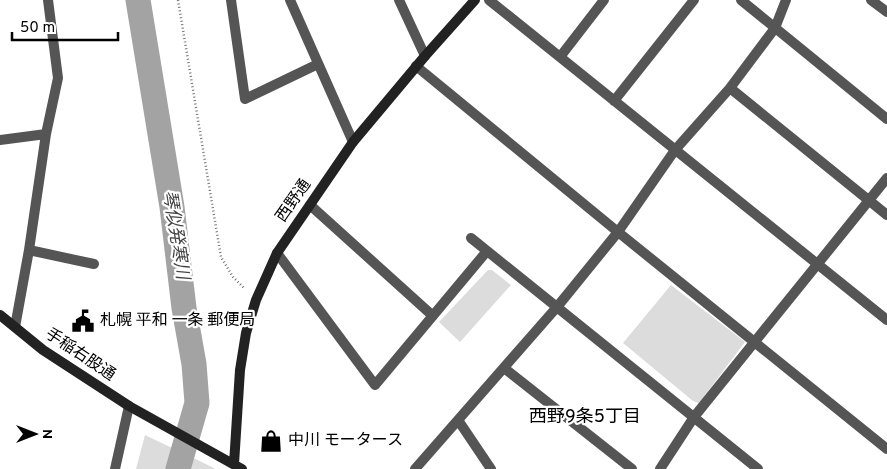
<svg xmlns="http://www.w3.org/2000/svg" width="887" height="469" font-family="Overpass,'Noto Sans JP',sans-serif">
<style>
.green{fill:#dcdcdc}
.lines{fill:none;stroke-linecap:round;stroke-linejoin:round}
.river{stroke:#a3a3a3;stroke-width:25}
.path{stroke:#777;stroke-width:2.5;stroke-dasharray:1 2.5;stroke-linecap:butt}
.street{stroke:#555;stroke-width:10}
.secondary{stroke:#222;stroke-width:10}
.labels{text-anchor:middle;dominant-baseline:central;stroke-width:4.5;stroke-linejoin:round;paint-order:stroke}
.street-label{font-size:16px;fill:#000;stroke:#fff}
.poi-label{font-size:16px;fill:#000;stroke:#fff;text-anchor:start}
.water-label{font-size:18px;font-style:italic;fill:#444;stroke:#fff}
.neighbourhood-label{font-size:18px;fill:#000;stroke:#fff}
</style>
<rect width="100%" height="100%" fill="#fff"/>
<path class="green" d="M488,270H492L511,285L460,342L439,322Z
M671,285L745,342L699,403L693,401L623,343Z
M145,435L212,467L215,469H136Z"/>
<g class="lines">
<path class="river" d="M138,0L172,207L184,308L194,364L197,403L178,469"/>
<path class="path" d="M178,0L221,257L233,277L245,289"/>
<path class="street" d="M231,0L245,99L318,64
M290,0L353,142
M399,0L425,56
M489,0L887,320
M741,0L887,119
M871,0L887,12
M560,57L604,0
M416,66L618,232L887,449
M730,88L887,215
M614,101L694,0
M0,140L46,134
M310,205L433,316
M471,238L758,469
M29,250L94,264
M277,253L375,385L487,251
M15,327L29,250L46,134L58,78L48,0
M504,368L632,469
M458,420L491,469
M115,469L129,406
M415,469L557,307L618,232L675,150L730,88L775,28L786,0
M660,469L694,417L887,178"/>
<path class="secondary" d="M0,315L43,350L129,406L242,469
M234,464L240,370L246,333L256,300L277,253L353,142L425,56L475,0"/>
</g>
<defs>
<symbol id="civic-bare" viewBox="-9 -9 18 18"><path d="M-.6-6.5H3V-4.5H.6V-3L4-1V1h2V6H-6V1h2V-1L-.6-3ZM-1.2 2.5V6h2.4V2.5Z" fill="#000" stroke="#fff" stroke-width="2.5" paint-order="stroke"/></symbol>
<symbol id="shop-bare" viewBox="-9 -9 18 18"><path d="M-5-2.5h2.3a2.7 3.5 0 0 1 5.4 0H5L5.5 6h-11ZM-1.5-2.5h3a1.5 2.3 0 0 0-3 0Z" fill="#000" stroke="#fff" stroke-width="2.5" paint-order="stroke"/></symbol>
</defs>
<g fill-rule="evenodd">
<use href="#civic-bare" x="67" y="305" width="32" height="32"/>
<use href="#shop-bare" x="255" y="425" width="32" height="32"/>
</g>
<g class="labels">
<g class="street-label">
<text transform="translate(294 201) rotate(-55)">西野通</text>
<text transform="translate(80 355) rotate(34)">手稲右股通</text>
</g>
<g class="poi-label">
<text x="100" y="321">札幌 平和 一条 郵便局</text>
<text x="288" y="441">中川 モータース</text>
</g>
<g class="water-label">
<text transform="translate(175 235) rotate(81)">琴似発寒川</text>
</g>
<g class="neighbourhood-label">
<text x="585" y="417">西野9条5丁目</text>
</g>
</g>
<g transform="translate(35 434) rotate(90)" stroke="#ffffff" stroke-width="4" paint-order="stroke">
<path d="M0-4L9 19L0 12L-9 19Z" fill="#000000"/>
<text y="-8" font-size="14" font-weight="bold" text-anchor="middle" fill="#000000">N</text>
</g>
<path d="M12 32v8h106v-8" fill="none" stroke="#000000" stroke-width="2.5"/>
<text x="20" y="32" font-size="15" fill="#000000" stroke="#ffffff" stroke-width="4" paint-order="stroke">50 m</text>
</svg>
